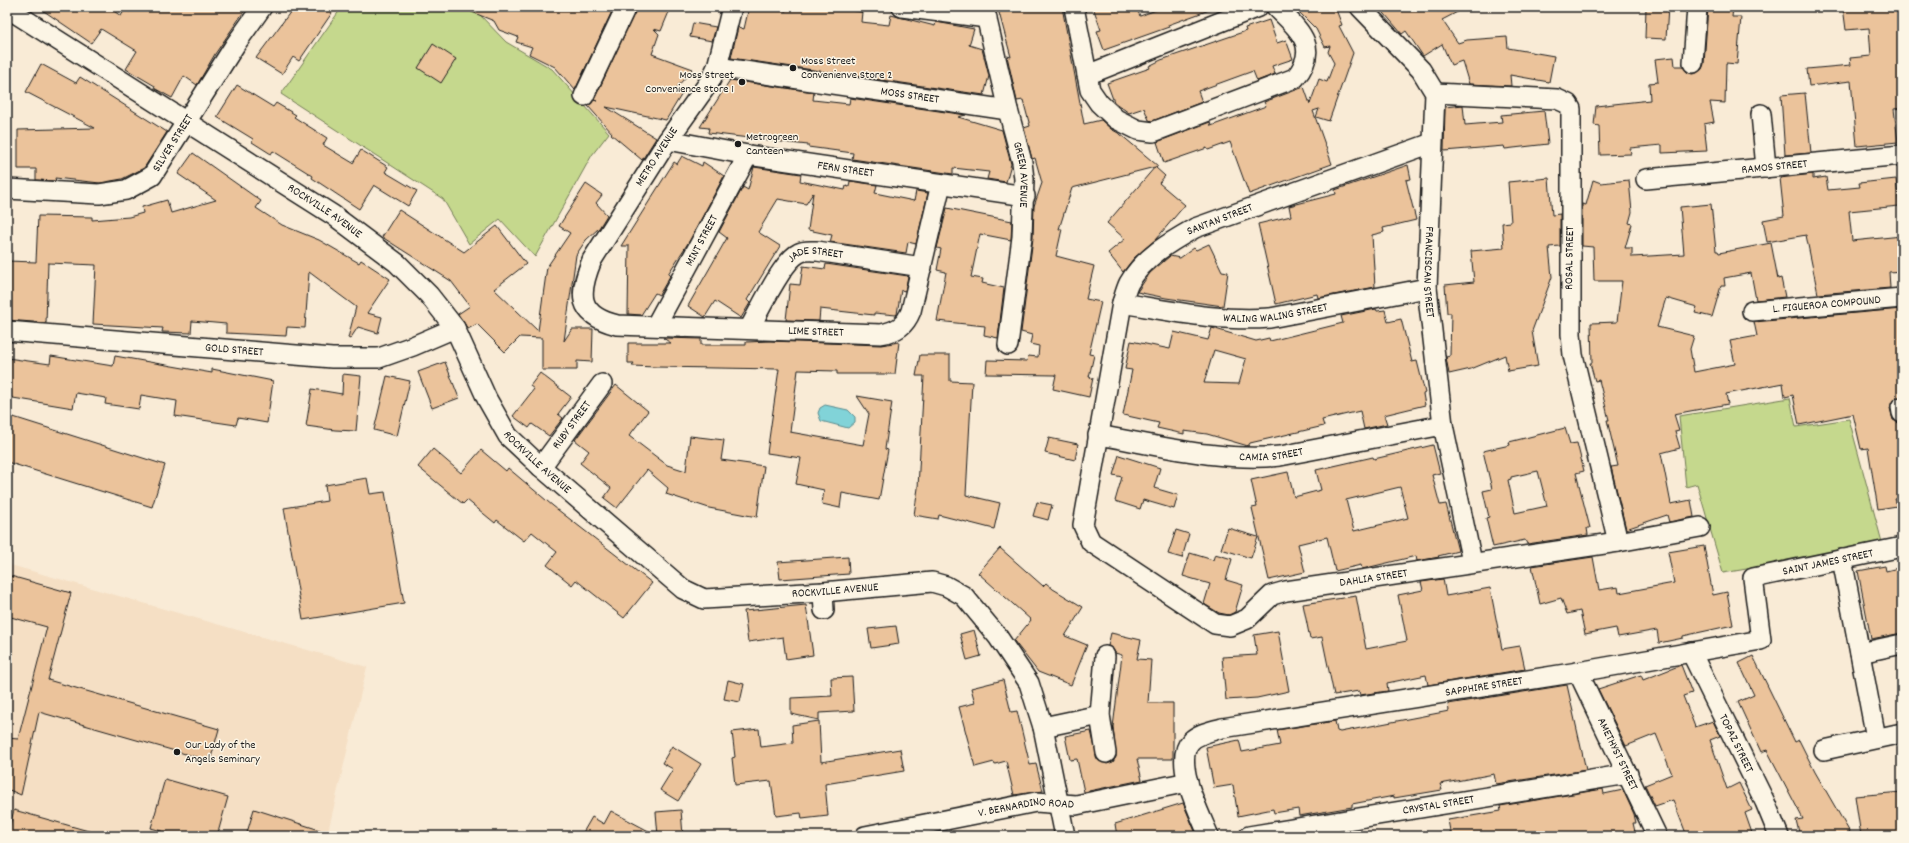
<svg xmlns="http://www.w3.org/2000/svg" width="1909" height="843" font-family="Dekko,sans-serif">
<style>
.built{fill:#f5dfc4}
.green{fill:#c5d88d;stroke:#707a54}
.water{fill:#81d3d8;stroke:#598a8d}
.building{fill:#ebc39b;stroke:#1c1c1c;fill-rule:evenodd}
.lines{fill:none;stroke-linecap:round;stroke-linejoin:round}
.minor-casing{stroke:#1c1c1c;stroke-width:22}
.minor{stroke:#fcf5e5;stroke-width:19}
.poi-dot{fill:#1c1c1c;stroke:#fcf5e5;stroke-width:1.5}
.labels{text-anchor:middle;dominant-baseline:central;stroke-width:3;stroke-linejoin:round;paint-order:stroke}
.poi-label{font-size:12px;fill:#1c1c1c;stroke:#fcf5e5;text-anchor:start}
.street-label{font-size:12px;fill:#1c1c1c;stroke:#fcf5e5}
</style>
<rect width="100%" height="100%" fill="#f9ebd6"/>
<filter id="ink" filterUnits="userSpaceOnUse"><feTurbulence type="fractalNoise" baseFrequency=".025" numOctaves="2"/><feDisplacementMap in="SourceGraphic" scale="8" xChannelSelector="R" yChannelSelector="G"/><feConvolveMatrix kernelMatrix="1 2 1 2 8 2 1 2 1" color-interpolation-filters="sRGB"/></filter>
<g filter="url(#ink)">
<path class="built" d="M7,564L367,667L327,836H7Z"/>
<path class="green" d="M342,7H480L479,14L506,42L552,69L609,133L592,155L535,257L500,219L469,244L443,199L281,94Z
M1790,398L1796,427L1849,419L1883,546L1723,573L1697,484L1686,487L1679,416Z"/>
<path class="water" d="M825,405L848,410L855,417V422L848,428L821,421L818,413L820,408Z"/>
<path class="building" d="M38,7H108L121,16L125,9L130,12L134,7H247L215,54L197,85L184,76L172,98L154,88L155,86L126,69L137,51L101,29L91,43Z
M294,7H336L299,61L293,57L282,74L256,58Z
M462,7H614L575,90L555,67L529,54L532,47L516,42L518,37L499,30L494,21L462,8Z
M637,7H671L661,31L654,29L659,34L652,54L693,69L676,88L683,92L666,120L606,107L656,138L642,160L611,134L612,133L588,106L594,100L597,101L594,100Z
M749,7H768L786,11L787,7H850V10L862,12L861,22L889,25L891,15L935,26L936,22L974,29L969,45L982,49L989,76L984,95L731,58L738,27L744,29Z
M1006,7H1062L1084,124L1101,120L1111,129L1120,134L1158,166L1155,167L1165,176L1159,183L1185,205L1156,239L1134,258L1123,272L1108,253L1125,239L1107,223L1155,167L1072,188L1059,229H1062L1056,256L1094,266L1086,299L1101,302L1089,354L1094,355L1089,377L1093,378L1089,397L1053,389L1056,375L986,374L987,360L1027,361L1028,356L1038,357L1039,346L1030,344L1032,335L1021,332L1033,238L1034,206L1042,183L1035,158L1032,159L1024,128L1030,126L1023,100L1017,101L1007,56L1011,57L998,9Z
M1093,7H1136L1140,16L1164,7H1212V9L1168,25L1169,27L1104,50L1097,31L1101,30Z
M1294,7H1335L1342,25L1339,26L1353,53L1329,121L1316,117L1319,109L1313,111L1332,164L1249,194L1230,142L1208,150L1207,148L1164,163L1157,142L1210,122L1211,126L1266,106L1264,102L1304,87L1310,104L1319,79L1327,82L1334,63L1328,52L1330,46L1325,47L1316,29Z
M1379,7H1467L1442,20L1458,43L1467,40L1507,37L1508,48L1554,56L1549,82L1510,75L1511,86L1469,84L1462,61L1451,65L1442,44L1423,56L1406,31L1402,34Z
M1646,7H1668L1666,39L1645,38Z
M1708,7H1733L1732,17H1741L1737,64L1726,63L1725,103L1710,102L1714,122L1704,124L1707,151L1662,153V145L1630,148L1631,154L1600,155L1599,126L1594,125L1596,106L1650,100L1649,83L1658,82L1655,59L1674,57L1675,66H1683L1687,72L1692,74L1697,73L1702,69L1704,64Z
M1843,7H1891V11L1902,10V108L1894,109L1898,142L1857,146L1851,81L1809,86L1807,69L1851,65L1850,58L1871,56L1869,28L1846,30Z
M1269,20L1277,43L1286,40L1293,59L1272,66L1275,74L1257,81L1253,71L1198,91L1202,102L1152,121L1149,120L1144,108L1129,113L1114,102L1107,83L1150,68L1149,66L1161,60L1246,31L1245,28Z
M693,23L716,27L712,41L690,37Z
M433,44L456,59L441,83L418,68Z
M41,64L76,83L80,77L167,132L144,168L122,179L100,183L55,178L56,181L36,180V169H18V130L95,128L26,92Z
M730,80L814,92L813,100L849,104L850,98L966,115L958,117L1002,130L1011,164L1006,182L987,179L989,172L953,168V174L852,159L853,153L808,147V145L790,143L708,133L709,128L700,127Z
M237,85L273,107L276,103L296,115L294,117L327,138L323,145L353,163L361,150L388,167L385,172L417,191L408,206L374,185L359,209L312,178L313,176L273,151L271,154L252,142L253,139L217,117Z
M1805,93L1811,153L1785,155L1781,95Z
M1463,105L1465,125L1502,122L1501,115L1544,111L1548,144L1505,149L1504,146L1444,151L1445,107Z
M193,153L261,201L256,208L282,225L319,240L359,263L361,260L390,279L367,313L382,317L378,333L358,327L350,339L348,338L356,307L309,272L305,328L287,327L286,336L226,333V324L192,321L191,333L162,332L163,328L93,324L96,265L48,263L46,323L7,320V261L36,262L38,216L92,217V220L129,217L143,213L142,207L167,200L171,213L216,200L178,174Z
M682,156L702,166L703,162L724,176L690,240L668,274L670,276L659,295L655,293L641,315L628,314L629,246H621L674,162L677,164Z
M1408,165L1411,179L1406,180L1416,220L1383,228L1384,232L1372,235L1375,287L1318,298L1317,294L1276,304L1258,224L1291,216L1289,206L1336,194L1335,190Z
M754,167L801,174L800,181L845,190L846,186L849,187L850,181L877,185L875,193L914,201L916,191L928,193L916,244L908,242L906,253L830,242L832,235L808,230L813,193L806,204L778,199L758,232L780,246L747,300L750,303L741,318L715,301L705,317L688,306L727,238L719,232L743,187L748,190Z
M1813,174V179L1826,177L1828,190L1860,187L1859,183L1896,179L1899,206L1849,211L1852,241L1902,236V271L1889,272L1890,288L1818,294L1806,235L1767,242L1763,220L1784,216L1780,178Z
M1549,178L1552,215L1560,214V246L1549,247L1552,277L1532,331L1538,366L1508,371L1505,355L1471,369L1449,374L1446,357L1450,356L1451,313H1447L1445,285L1474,282L1471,251L1504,248L1502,223L1511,222L1508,182Z
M1593,180L1601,183L1629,180L1632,212L1629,223L1632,224L1625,248H1632V257L1684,254L1680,207L1711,204L1716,251H1718L1719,253L1771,243L1778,279L1781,278L1785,297L1756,300L1751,273L1724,278L1725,286H1721L1712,317L1695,313L1697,307L1666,298L1657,327L1694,336L1690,349L1694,372L1735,364L1730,341L1757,336L1754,322L1902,309V396L1894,399L1890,408L1893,420L1902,424V498L1895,499L1897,506L1878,509L1868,448L1861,449L1853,414L1799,425L1793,395L1785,397L1783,383L1726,394L1728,404L1674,414L1679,430L1675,431L1680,448L1661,453L1671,504L1691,500L1694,517L1669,522L1667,515L1626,529L1611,467L1618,466L1607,420H1609L1599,380L1595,381L1590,363H1592L1591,323L1617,322L1622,281H1594L1593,247L1582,246V204L1586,205Z
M586,184L602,195L596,203L607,215L599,228L586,240L576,255L564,341L572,329H593L592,362L577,361V370H542V338L520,337L505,352L477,324L468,329L458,314L470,306L451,281L382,237L399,210L464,252L497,226L526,264L494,289L538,331L547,267L570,233L559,226Z
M947,208L1012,221L1011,240L980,234L971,277L983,279L982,283L1004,288L998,338L984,335L985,326L937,321L946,272L937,270L941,249L937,248Z
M1209,244L1222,271L1228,272L1223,306L1166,298L1137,292L1150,273L1170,256L1180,258L1194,248L1196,250Z
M826,264L908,276L905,291L901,290L897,314L896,315L874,313V315L820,309L819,321L786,320L790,284L800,285L803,266L825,269Z
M1376,309L1377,311L1385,310L1388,322L1401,319L1412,362L1417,361L1425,393L1423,394L1425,405L1384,415L1387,424L1364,429L1360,411L1322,420L1324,426L1250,443L1248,446L1207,434L1184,431V434L1157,428L1159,423L1123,415L1132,370L1125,369L1131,341L1170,349L1174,332L1208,340L1212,328L1256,341L1269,338L1270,341L1343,323L1341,316ZM1214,350L1246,359L1239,384L1204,383Z
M663,338L701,339V345H746V342L770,341L881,345L899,342L895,374H837V371L798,370L790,432L863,445L869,414L857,396L892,402L885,449L888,450L879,500L842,493L840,508L822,504L824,490L796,484L801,458L767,453L779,369L656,367L632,366L634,363H628V343H671Z
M920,355H950V381L972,382L966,495L1000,503L994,529L939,515L938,519L914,515L918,488L924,376H916Z
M51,356L113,366L115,356L212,373V369L273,381L267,423L238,418L236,425L175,416L177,401L141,395L139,409L105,404L106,398L76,393L73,408L7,397V358L50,364Z
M445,362L459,398L432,408L418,372Z
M540,373L571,397L558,414L563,418L549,436L532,424L529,428L513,416L534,389L530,386Z
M343,374L361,376L356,431L335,430L306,426L312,389L342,394Z
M387,376L410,381L397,436L374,430Z
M616,385L648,411L629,436L667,465L686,471L690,436L724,440L721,460L764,466L757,517L709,508L666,494L668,488L647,470L617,508L604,498L611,488L580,463L589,451L575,440Z
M7,415L165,465L152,507L7,462Z
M1565,428L1570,444L1577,443L1584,471L1576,473L1590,528H1587L1588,535L1527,544L1525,540L1493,547L1486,518L1489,517L1483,491L1492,489L1483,451L1510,445L1509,442ZM1538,471L1547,506L1515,513L1508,480L1511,479V477Z
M1049,438L1078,444L1075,460L1045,453Z
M1433,445L1440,473L1432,475L1440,505L1446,504L1458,551L1438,556L1439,557L1417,561L1416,556L1362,569L1361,565L1335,571L1327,537L1298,544L1305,572L1269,580L1252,508L1257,507L1251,480L1288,472L1294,497L1321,490L1316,470L1373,457L1374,459ZM1400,487L1408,518L1354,531L1346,500Z
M433,449L461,473L481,450L506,471L508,468L553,506L652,583L624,618L576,580L572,585L547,565L557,552L532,532L524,541L497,520L495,523L467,500L463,504L418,467Z
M1119,455L1160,468L1154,488L1178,495L1174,509L1143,500L1140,509L1115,501L1122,477L1113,475Z
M367,478L370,494L385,492L404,603L303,620L284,508L327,501L325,485Z
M1037,502L1052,505L1048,520L1033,516Z
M1228,528L1258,537L1251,558L1221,549Z
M1176,530L1189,534L1182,558L1168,554Z
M1704,546L1713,595L1727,592L1733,625L1683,636V638L1659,643L1657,630L1618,637L1616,628L1585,634L1580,611L1567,614L1561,598L1540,604L1532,566L1593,557L1599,590L1618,587L1619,593L1674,583L1668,552Z
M1000,548L1043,586L1046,583L1053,589L1083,607L1065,636L1087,645L1071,685L1038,672L1014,641L1031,620L978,573Z
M1190,553L1213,560L1215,554L1232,559L1226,580L1243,585L1235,612L1229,615L1219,613L1204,604L1210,584L1183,576Z
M848,557L849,574L780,579L778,562Z
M1885,566L1886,571L1902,567V633L1871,639L1858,571Z
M7,575L71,593L48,680L219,729L210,761L39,712L21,795L7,789V738L18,739L47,627L7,616Z
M1443,579L1446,596L1490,588L1502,649L1520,646L1525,669L1428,685L1426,675L1387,683L1388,691L1360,695L1359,691L1334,695L1322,637L1310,639L1303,604L1356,596L1366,649L1407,641L1398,595L1423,590L1421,582Z
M806,605L813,655L786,659L783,637L748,642L744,611Z
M896,626L899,644L871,648L868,629Z
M974,630L981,656L967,660L960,634Z
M1278,631L1289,691L1257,698L1226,700L1222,657L1257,655L1254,635Z
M1111,633L1141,640L1137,659L1151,660L1148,703H1173V759H1137L1142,780L1084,792L1077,759L1070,760L1065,736L1091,731L1098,760L1107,764L1113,762L1116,757L1113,727L1122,655L1115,653L1112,647L1108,646Z
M1753,656L1795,742L1799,740L1815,772L1852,836H1800L1796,820L1803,819L1767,750L1761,752L1738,702L1754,695L1739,663Z
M1681,665L1692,693L1683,696L1695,727L1713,721L1720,736L1710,740L1727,789L1739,783L1752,810L1745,813L1753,836H1687L1673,800L1655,806L1645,785L1672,774L1656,734L1626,746L1598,689L1641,675L1643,680Z
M852,677L854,711L819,713V720L791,714V698L832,696L831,678Z
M728,680L744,684L740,702L724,699Z
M1003,680L1011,712L1017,711L1030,765L1036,764L1043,791L1014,795L1006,761L995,764L994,762L975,767L959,707L975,703L971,688Z
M1567,685L1586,770L1496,784L1494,774L1440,784L1442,790L1394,798V796L1352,804V807L1299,816L1298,809L1274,813L1273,809L1238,816L1233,785L1214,788L1206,747L1239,740L1242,752L1280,745L1277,730L1335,721L1337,731L1340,732L1449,711L1448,704Z
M819,721L821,762L900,749L904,771L825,784L828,816L802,819L801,813L776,816L771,781L735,785L732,758L735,757L732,732L759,729L761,747L793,743L792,725Z
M672,746L701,764L678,801L660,790L673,769L662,763Z
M165,779L228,797L217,836H179L151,828Z
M1603,789L1604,794L1623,790L1634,814L1636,823H1633L1636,836H1451L1448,820L1501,811L1500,806Z
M1902,792V836H1861L1855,796Z
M1183,803L1197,836H1117L1115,824Z
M254,809L329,833L328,836H246Z
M14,810L92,832L91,836H7Z
M681,810L683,836H581L592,817L604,824L611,811L658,836L656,812Z"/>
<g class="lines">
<defs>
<g id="minor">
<path id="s1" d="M732,7L717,67L710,81L668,140L592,260C578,294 577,315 617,325L881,334C897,331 905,326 911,311L941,184"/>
<path d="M902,7L987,18"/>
<path id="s2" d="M984,7L1008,110L1022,162L1024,179L1022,237L1008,345"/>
<path d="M1074,7L1090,90L1099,103L1116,119L1138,130L1153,132L1295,78C1321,47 1299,30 1276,7"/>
<path id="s3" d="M1360,7L1421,70L1435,93L1427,288L1443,425L1472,562"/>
<path id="s4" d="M7,8L333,215L397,263L429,295L455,328L487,399L508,436L541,467L683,589L704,599L823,592L932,582L946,586L964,596L998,637L1029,683L1043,727L1065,836"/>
<path d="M1693,63L1697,7"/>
<path id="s5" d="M717,67L1008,110"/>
<path d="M1087,75L1258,7"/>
<path d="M1435,93L1557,99L1568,104L1571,109V334L1573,355L1618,542"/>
<path d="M584,96L626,7"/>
<path d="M1761,114L1766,168"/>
<path id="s6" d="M668,140L748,155L1025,196"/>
<path id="s7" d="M1432,143L1195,228C1170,242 1144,257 1129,283C1126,289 1124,297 1122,303L1083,525L1091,542L1215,624L1230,626L1247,619L1272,595L1286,591L1618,542L1700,527"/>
<path id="s8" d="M1646,179L1902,155"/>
<path id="s9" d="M7,189L99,194L126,190L152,176L235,45L262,7"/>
<path id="s10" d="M1122,303C1171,311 1220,322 1270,318L1427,288"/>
<path id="s11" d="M1752,311L1902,298"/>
<path id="s12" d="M656,325L748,155"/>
<path id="s13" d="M749,329C759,312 782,261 799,253C804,250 811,251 817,251L922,267"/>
<path id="s14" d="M7,331L332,358H379L413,346L455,328"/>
<path d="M1901,407L1902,413"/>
<path id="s15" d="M1098,435C1157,445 1220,462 1280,456L1443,425"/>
<path id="s16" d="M541,467L602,384"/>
<path d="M1842,559L1876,738"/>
<path d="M823,592L824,610"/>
<path id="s17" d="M1691,652L1765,802L1779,836"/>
<path d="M1860,653L1902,644"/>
<path d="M1105,656L1100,715L1106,753"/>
<path id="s18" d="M1578,672L1657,836"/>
<path d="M1043,727L1100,715"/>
<path d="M1824,750L1902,733"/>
<path id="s19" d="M865,836L1036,802L1076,805L1188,782"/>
<path id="s20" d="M1209,836C1200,814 1172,761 1191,741C1199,733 1212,731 1222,728L1578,672L1761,640L1753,578L1902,547"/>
<path id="s21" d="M1249,836L1628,774"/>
</g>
</defs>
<use href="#minor" class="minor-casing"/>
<use href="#minor" class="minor"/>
</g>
</g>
<g class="poi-dot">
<circle cx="793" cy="68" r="4"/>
<circle cx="742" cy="82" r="4"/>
<circle cx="738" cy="144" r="4"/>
<circle cx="177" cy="752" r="4"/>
</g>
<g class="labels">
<g class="poi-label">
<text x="801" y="61">Moss Street<tspan x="801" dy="14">Convenienve Store 2</tspan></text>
<text x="734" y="75" text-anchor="end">Moss Street<tspan x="734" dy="14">Convenience Store 1</tspan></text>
<text x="746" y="137">Metrogreen<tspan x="746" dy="14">Canteen</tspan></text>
<text x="185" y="745">Our Lady of the<tspan x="185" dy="14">Angels Seminary</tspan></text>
</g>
<g class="street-label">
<text stroke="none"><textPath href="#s5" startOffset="195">MOSS STREET</textPath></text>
<text stroke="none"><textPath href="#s9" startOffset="188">SILVER STREET</textPath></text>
<text transform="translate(657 157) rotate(-57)">METRO AVENUE</text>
<text stroke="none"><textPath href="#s8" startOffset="129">RAMOS STREET</textPath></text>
<text stroke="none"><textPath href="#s6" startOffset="180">FERN STREET</textPath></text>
<text stroke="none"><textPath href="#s2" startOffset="172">GREEN AVENUE</textPath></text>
<text stroke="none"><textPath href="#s4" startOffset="377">ROCKVILLE AVENUE</textPath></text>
<text transform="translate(1220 220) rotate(-21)">SANTAN STREET</text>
<text stroke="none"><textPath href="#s12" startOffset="96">MINT STREET</textPath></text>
<text transform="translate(1570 258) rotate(-89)">ROSAL STREET</text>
<text stroke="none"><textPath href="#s13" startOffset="108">JADE STREET</textPath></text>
<text stroke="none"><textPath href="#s3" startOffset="294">FRANCISCAN STREET</textPath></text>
<text stroke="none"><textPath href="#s11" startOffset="75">L. FIGUEROA COMPOUND</textPath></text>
<text stroke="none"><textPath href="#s10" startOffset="155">WALING WALING STREET</textPath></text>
<text stroke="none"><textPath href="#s1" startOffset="576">LIME STREET</textPath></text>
<text stroke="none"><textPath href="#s14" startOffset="228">GOLD STREET</textPath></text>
<text stroke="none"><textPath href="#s16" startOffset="52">RUBY STREET</textPath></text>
<text stroke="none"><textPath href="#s15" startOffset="175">CAMIA STREET</textPath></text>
<text stroke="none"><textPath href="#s4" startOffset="713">ROCKVILLE AVENUE</textPath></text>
<text stroke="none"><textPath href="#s20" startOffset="820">SAINT JAMES STREET</textPath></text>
<text stroke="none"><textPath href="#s7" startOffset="924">DAHLIA STREET</textPath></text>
<text stroke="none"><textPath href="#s4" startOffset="1061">ROCKVILLE AVENUE</textPath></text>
<text stroke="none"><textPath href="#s20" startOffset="400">SAPPHIRE STREET</textPath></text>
<text stroke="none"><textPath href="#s17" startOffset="102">TOPAZ STREET</textPath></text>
<text stroke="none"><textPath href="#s18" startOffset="91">AMETHYST STREET</textPath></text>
<text stroke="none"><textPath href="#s21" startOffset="192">CRYSTAL STREET</textPath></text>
<text stroke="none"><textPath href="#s19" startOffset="164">V. BERNARDINO ROAD</textPath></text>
</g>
</g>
<rect width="1909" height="843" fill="none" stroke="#fcf5e5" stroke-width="24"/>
<rect x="12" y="12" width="1885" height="819" fill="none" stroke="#1c1c1c" stroke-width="1.5" filter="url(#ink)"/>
</svg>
